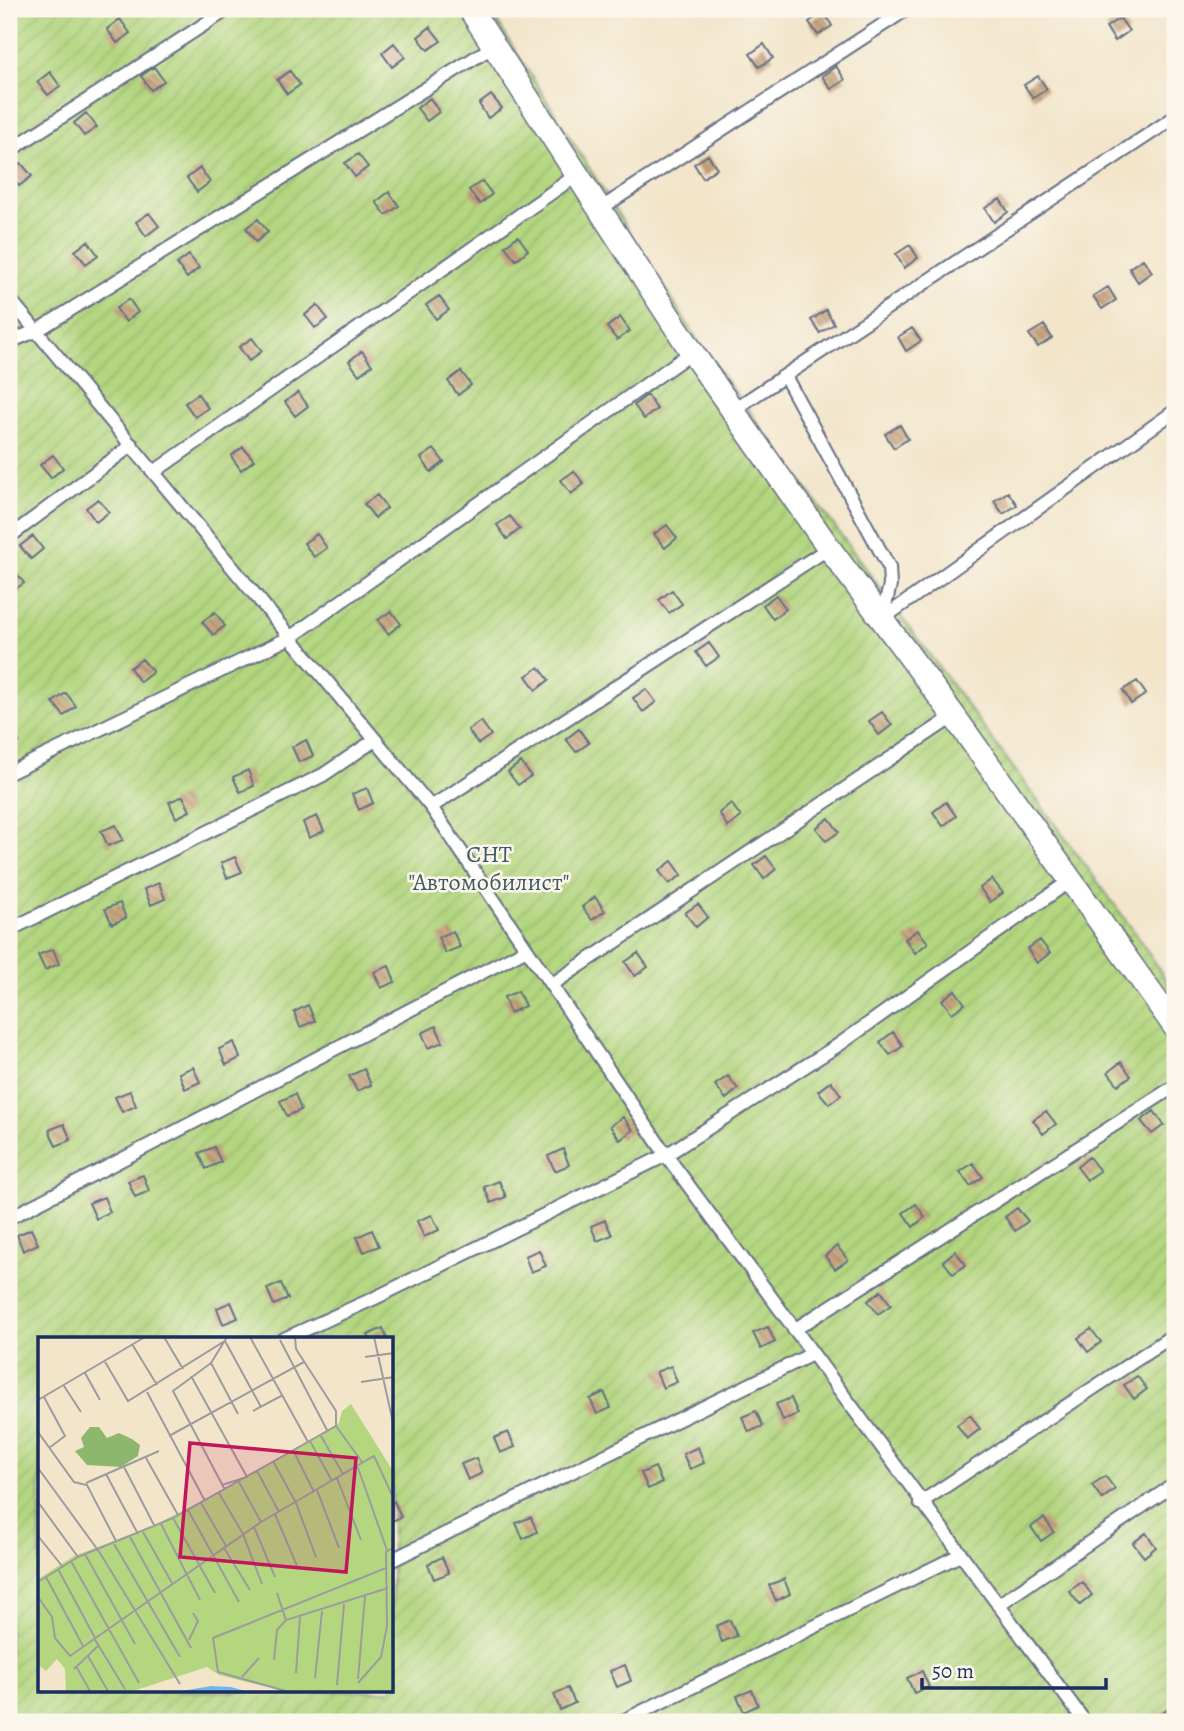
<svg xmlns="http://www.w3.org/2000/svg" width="1184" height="1731" font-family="Alegreya,serif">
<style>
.garden{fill:url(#garden-furrows);stroke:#67826e;stroke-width:2;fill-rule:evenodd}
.building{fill:url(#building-back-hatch)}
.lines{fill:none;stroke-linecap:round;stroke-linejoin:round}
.lane-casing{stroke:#666f84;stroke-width:16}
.street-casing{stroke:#666f84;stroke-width:26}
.lane{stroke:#fff;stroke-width:12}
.street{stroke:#fff;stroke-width:23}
.labels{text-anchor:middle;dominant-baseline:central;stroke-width:5;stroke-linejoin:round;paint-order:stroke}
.park-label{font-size:24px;fill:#415966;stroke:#fbf7ec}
.inset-road{fill:none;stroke:#9c9c9f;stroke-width:2}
.view{fill:#c2185b;fill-opacity:0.15;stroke:#c2185b;stroke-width:3.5}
.inset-edge{fill:none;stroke:#1b2f5e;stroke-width:3.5}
</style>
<defs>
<pattern id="garden-furrows" width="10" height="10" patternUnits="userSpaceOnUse" patternTransform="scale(1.75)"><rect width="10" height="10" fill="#b3d67f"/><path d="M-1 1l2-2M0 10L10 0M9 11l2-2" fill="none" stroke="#99b870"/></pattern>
<pattern id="building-back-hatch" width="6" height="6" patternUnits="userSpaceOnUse" patternTransform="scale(1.75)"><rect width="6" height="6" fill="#c7a47e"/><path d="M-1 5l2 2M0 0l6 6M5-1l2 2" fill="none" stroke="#a1866a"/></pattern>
</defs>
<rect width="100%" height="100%" fill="#fbf7ec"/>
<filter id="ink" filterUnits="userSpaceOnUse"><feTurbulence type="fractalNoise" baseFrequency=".0143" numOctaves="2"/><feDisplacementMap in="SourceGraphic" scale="14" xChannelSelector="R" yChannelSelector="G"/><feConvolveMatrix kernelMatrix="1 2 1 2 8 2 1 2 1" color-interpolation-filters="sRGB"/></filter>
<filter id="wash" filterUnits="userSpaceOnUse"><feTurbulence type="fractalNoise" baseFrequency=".00686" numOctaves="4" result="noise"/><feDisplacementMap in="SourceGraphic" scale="28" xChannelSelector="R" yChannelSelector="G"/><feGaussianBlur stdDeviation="1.57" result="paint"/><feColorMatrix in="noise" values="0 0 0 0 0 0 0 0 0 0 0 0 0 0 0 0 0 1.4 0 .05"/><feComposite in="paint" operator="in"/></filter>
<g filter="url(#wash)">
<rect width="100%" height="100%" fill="#f2e5ca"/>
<path class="garden" d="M9,9H489L703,349L1134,931L1175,994V1722H9ZM40,1339H392V1691H40Z"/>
<g id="blocks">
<path class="building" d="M824,12L832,26L818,35L809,22Z
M1120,18L1129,31L1115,41L1106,27Z
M120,19L130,33L117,43L107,29Z
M430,27L441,41L428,50L418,37Z
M394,43L405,57L392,67L382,53Z
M764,44L773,58L759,67L750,54Z
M836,66L845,80L831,89L822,76Z
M154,67L164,81L151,90L141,76Z
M290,71L300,85L287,94L277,80Z
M50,72L60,86L48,95L37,82Z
M1038,76L1047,89L1033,98L1024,85Z
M491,95L502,108L488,118L479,104Z
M430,98L439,112L427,121L417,108Z
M86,113L97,127L84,136L74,123Z
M358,154L368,167L355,177L345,163Z
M708,155L717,168L703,178L694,164Z
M21,163L32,176L19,186L9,172Z
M200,168L210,182L197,192L187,178Z
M482,181L492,194L480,204L469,190Z
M389,192L399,206L386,215L376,202Z
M1000,199L1008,212L994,222L985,208Z
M149,213L159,226L146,236L136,222Z
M258,219L268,232L256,242L246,228Z
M518,236L528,250L516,260L505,246Z
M88,241L98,255L86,264L75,251Z
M910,245L918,258L904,268L896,254Z
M189,255L199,268L187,278L177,264Z
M1143,259L1152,272L1138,282L1129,268Z
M1108,287L1116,300L1102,309L1093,296Z
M439,296L449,310L436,319L426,305Z
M129,299L138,312L126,322L116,308Z
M317,305L328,319L315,328L305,315Z
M826,310L834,324L820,333L811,320Z
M620,317L630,331L617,340L607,327Z
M1044,325L1052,338L1038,347L1029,334Z
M912,328L921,341L906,351L898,337Z
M252,338L262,351L249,361L239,347Z
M362,351L372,365L359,375L349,361Z
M461,371L471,385L458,395L448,381Z
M298,392L308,406L295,416L285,402Z
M198,394L208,408L195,417L185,403Z
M647,395L657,409L644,419L634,405Z
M900,425L908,439L894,448L885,434Z
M243,447L254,460L241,470L231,456Z
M434,449L444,462L431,472L421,458Z
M53,455L63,468L51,478L40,465Z
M574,471L584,484L571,494L561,480Z
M1008,492L1017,505L1003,514L994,501Z
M377,495L387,508L375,518L364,504Z
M98,499L109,512L96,522L86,508Z
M510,516L520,529L507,539L497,525Z
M667,525L677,538L665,548L654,534Z
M317,534L327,548L314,557L304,543Z
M33,536L43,549L31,559L20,546Z
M13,569L24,583L11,592L9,573Z
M672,590L682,604L669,613L659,600Z
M776,595L786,609L773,619L763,605Z
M391,611L401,624L388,634L378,620Z
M215,612L225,626L213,635L202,622Z
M709,643L719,657L706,666L696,652Z
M142,659L153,672L140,682L130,668Z
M539,667L549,680L536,690L526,676Z
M1137,681L1146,694L1131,704L1123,690Z
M646,689L656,702L643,712L633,698Z
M66,693L76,706L64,716L53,702Z
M882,712L892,725L879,735L869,721Z
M481,721L491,735L478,744L468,730Z
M9,729L19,742L9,749Z
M579,729L589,743L576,752L566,739Z
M306,740L313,756L299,762L292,747Z
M521,762L531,776L518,785L508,772Z
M248,770L254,786L240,792L233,777Z
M367,788L373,803L359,810L352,794Z
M183,796L190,811L176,818L169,802Z
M946,802L956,816L943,826L933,812Z
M731,803L741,817L728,827L719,813Z
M317,816L324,831L309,838L303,822Z
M829,818L839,832L826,841L816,828Z
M116,825L123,840L108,846L101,831Z
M766,856L776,869L764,879L754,865Z
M235,857L242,872L227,878L221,863Z
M672,861L682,875L669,884L659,871Z
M992,879L1003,893L990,902L980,888Z
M159,883L165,899L151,905L144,889Z
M595,897L605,911L592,920L582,907Z
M120,903L126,918L112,924L105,909Z
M698,904L708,917L696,927L685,913Z
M918,930L928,943L915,953L905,939Z
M453,931L460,947L445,953L438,937Z
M1040,940L1050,953L1037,963L1027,949Z
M53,949L59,964L45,970L38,955Z
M638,953L648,967L635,976L625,962Z
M389,966L395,982L381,988L374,972Z
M955,990L965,1004L952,1013L942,1000Z
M518,991L525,1006L510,1013L504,997Z
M308,1005L315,1021L300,1027L294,1012Z
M436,1026L443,1042L428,1048L422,1033Z
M893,1032L903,1046L890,1055L880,1042Z
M234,1042L240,1058L226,1065L219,1049Z
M1121,1062L1131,1076L1118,1085L1108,1072Z
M193,1067L200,1082L185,1089L179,1073Z
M364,1069L371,1085L357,1091L349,1076Z
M728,1076L738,1089L726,1099L715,1085Z
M831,1081L841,1095L829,1104L818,1091Z
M130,1091L136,1106L122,1112L115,1097Z
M295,1094L301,1110L287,1116L280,1101Z
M1046,1111L1056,1124L1043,1134L1033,1120Z
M1154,1111L1164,1125L1152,1134L1141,1121Z
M623,1117L633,1130L620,1140L610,1126Z
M64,1124L71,1140L56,1146L49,1130Z
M214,1147L221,1162L206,1169L199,1153Z
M563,1149L569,1165L555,1171L548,1156Z
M1089,1157L1100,1171L1087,1180L1077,1167Z
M973,1163L983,1177L970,1186L960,1172Z
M143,1175L149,1191L135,1197L128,1181Z
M499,1181L506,1197L491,1203L484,1187Z
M104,1197L110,1212L96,1219L89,1203Z
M916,1204L925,1217L913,1227L903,1213Z
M1017,1208L1028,1221L1015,1231L1005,1217Z
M432,1215L439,1230L424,1237L417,1221Z
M605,1220L612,1235L597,1241L591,1226Z
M31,1229L38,1244L23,1251L17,1235Z
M372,1230L379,1246L364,1252L357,1237Z
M837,1246L848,1260L835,1269L825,1256Z
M539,1250L546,1266L531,1272L525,1256Z
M955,1251L966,1265L953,1274L943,1261Z
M281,1283L288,1299L274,1305L267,1289Z
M881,1291L891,1305L878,1314L868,1301Z
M231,1302L238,1318L223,1324L217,1308Z
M768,1327L775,1342L761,1349L753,1333Z
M383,1328L387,1339H370L368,1335Z
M1091,1329L1101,1342L1088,1352L1078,1338Z
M671,1366L677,1382L663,1388L656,1372Z
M1137,1376L1147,1389L1134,1399L1124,1385Z
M604,1392L611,1408L597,1414L590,1399Z
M791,1398L798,1414L783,1420L776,1404Z
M756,1411L763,1426L749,1432L742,1417Z
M970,1415L980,1429L967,1439L957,1425Z
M508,1432L515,1447L500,1453L494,1438Z
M698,1447L704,1463L690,1469L683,1454Z
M476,1458L482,1473L468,1480L461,1464Z
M655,1467L662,1483L648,1489L641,1473Z
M1105,1476L1115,1489L1102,1499L1092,1485Z
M394,1501L401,1517L392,1521V1502Z
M531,1517L537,1532L523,1539L516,1523Z
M1044,1518L1054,1532L1041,1541L1031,1527Z
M1146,1533L1156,1547L1144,1557L1133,1543Z
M442,1557L449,1573L434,1579L428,1564Z
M784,1579L790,1594L776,1601L769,1585Z
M1082,1582L1092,1595L1080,1605L1069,1591Z
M730,1620L737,1636L722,1642L716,1626Z
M625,1665L631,1681L617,1687L610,1671Z
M922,1671L929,1687L914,1693L907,1678Z
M568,1688L575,1703L560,1710L554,1694Z
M752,1690L758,1705L744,1712L737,1696Z
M1167,1709L1175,1722H1157L1154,1718Z"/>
</g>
</g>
<g filter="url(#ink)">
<use href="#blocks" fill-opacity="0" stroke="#666f84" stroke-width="2"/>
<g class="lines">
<defs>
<path id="lane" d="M9,151L228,9
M600,209L907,9
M9,298L431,807L666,1155L1085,1722
M9,342L38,330L494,46
M785,376L889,567L890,585L882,618
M733,410L1175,117
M154,472L578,174
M9,537L132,445
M882,619L1175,411
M9,773L291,637L692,352
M431,807L829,548
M9,930L323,775L375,740
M551,985L954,716
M13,1216L527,949
M794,1330L1175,1086
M284,1339L375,1298L666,1155L840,1044L1071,880
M920,1503L1175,1334
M392,1560L812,1354
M998,1605L1175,1484
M621,1722L960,1555"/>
<path id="street" d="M470,9L692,352L829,548L954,716L1175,1027"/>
</defs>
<use href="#lane" class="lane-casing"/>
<use href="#street" class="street-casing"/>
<use href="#lane" class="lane"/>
<use href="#street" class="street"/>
</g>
</g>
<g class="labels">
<g class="park-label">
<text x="489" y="854">СНТ<tspan x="489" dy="28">"Автомобилист"</tspan></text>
</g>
</g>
<g transform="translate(38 1337)">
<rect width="355" height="355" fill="#f2e5ca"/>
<path d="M52,90H61L69,101L81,96L94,102L102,108L100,119L83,130L49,128L37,114L46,110L43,101Z" fill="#8eb76e"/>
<path d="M313,67L355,134V355H249L181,338L169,330L92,355H28L27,332L19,322L8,334L0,328V242L36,219L115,189L181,155L301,86L304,74Z" fill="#b3d67f"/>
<path d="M173,349L193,350L211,355H138Z" fill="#75b6ea"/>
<path class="inset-road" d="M126,0L145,32M189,0L173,26L200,77M212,0L270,105M336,0L356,90M242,3L290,95M94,7L119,48M327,20L356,16M66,23L90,64L187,4L223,70M173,26L135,54L187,153M47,36L62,63M153,39L209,140L184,148M323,45L356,40M26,49L43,75M109,55L167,164M6,60L27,99L11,111M0,63L107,0M215,74L245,58M298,89L324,125M0,95L36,145L49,148L78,204M131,99L266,25M283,99L305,137M272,104L294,144M255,113L276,155M108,121L140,178M235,124L258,166L278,220M319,128L349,213M86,130L117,190M0,131L62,216L142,347M219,134L241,175M68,137L100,197M299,141L323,203M201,145L223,185M48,146L121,114M279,153L301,211M181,156L205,197L224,247M0,165L40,220M163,166L188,209M150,173L201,265M237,177L259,229M135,181L177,256M123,187L162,263M216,190L237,240M105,195L134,246M0,199L24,229M92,200L153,311M75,205L142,320M186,211L212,253M47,217L97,307M33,224L101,346M20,232L57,301M8,240L45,309M0,245L40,220L135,181L298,89V74L258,12L257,0M239,256L248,283M0,260L14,280L17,301L32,319L223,185L336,119L354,158M56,301L87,352M151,303L160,284L155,276M50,319L71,356M236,323L239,293L248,283L350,251M38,329L53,356M36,332L61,308M258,336L262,280M204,340L221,321M277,341L284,274M320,342L327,259M320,346L343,320L349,289L348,215L356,210M299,348L306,267M255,356L180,335L175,301L348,231"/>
<path class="view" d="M152,106L318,121L308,235L142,220Z"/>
<rect width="355" height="355" class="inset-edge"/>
</g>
<rect width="1184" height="1731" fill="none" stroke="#fbf7ec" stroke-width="35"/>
<path d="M922 1678v10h184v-10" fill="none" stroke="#1b2f5e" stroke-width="3.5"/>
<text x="932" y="1678" font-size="21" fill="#1b2f5e" stroke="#fbf7ec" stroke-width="5" paint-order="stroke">50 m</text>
</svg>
